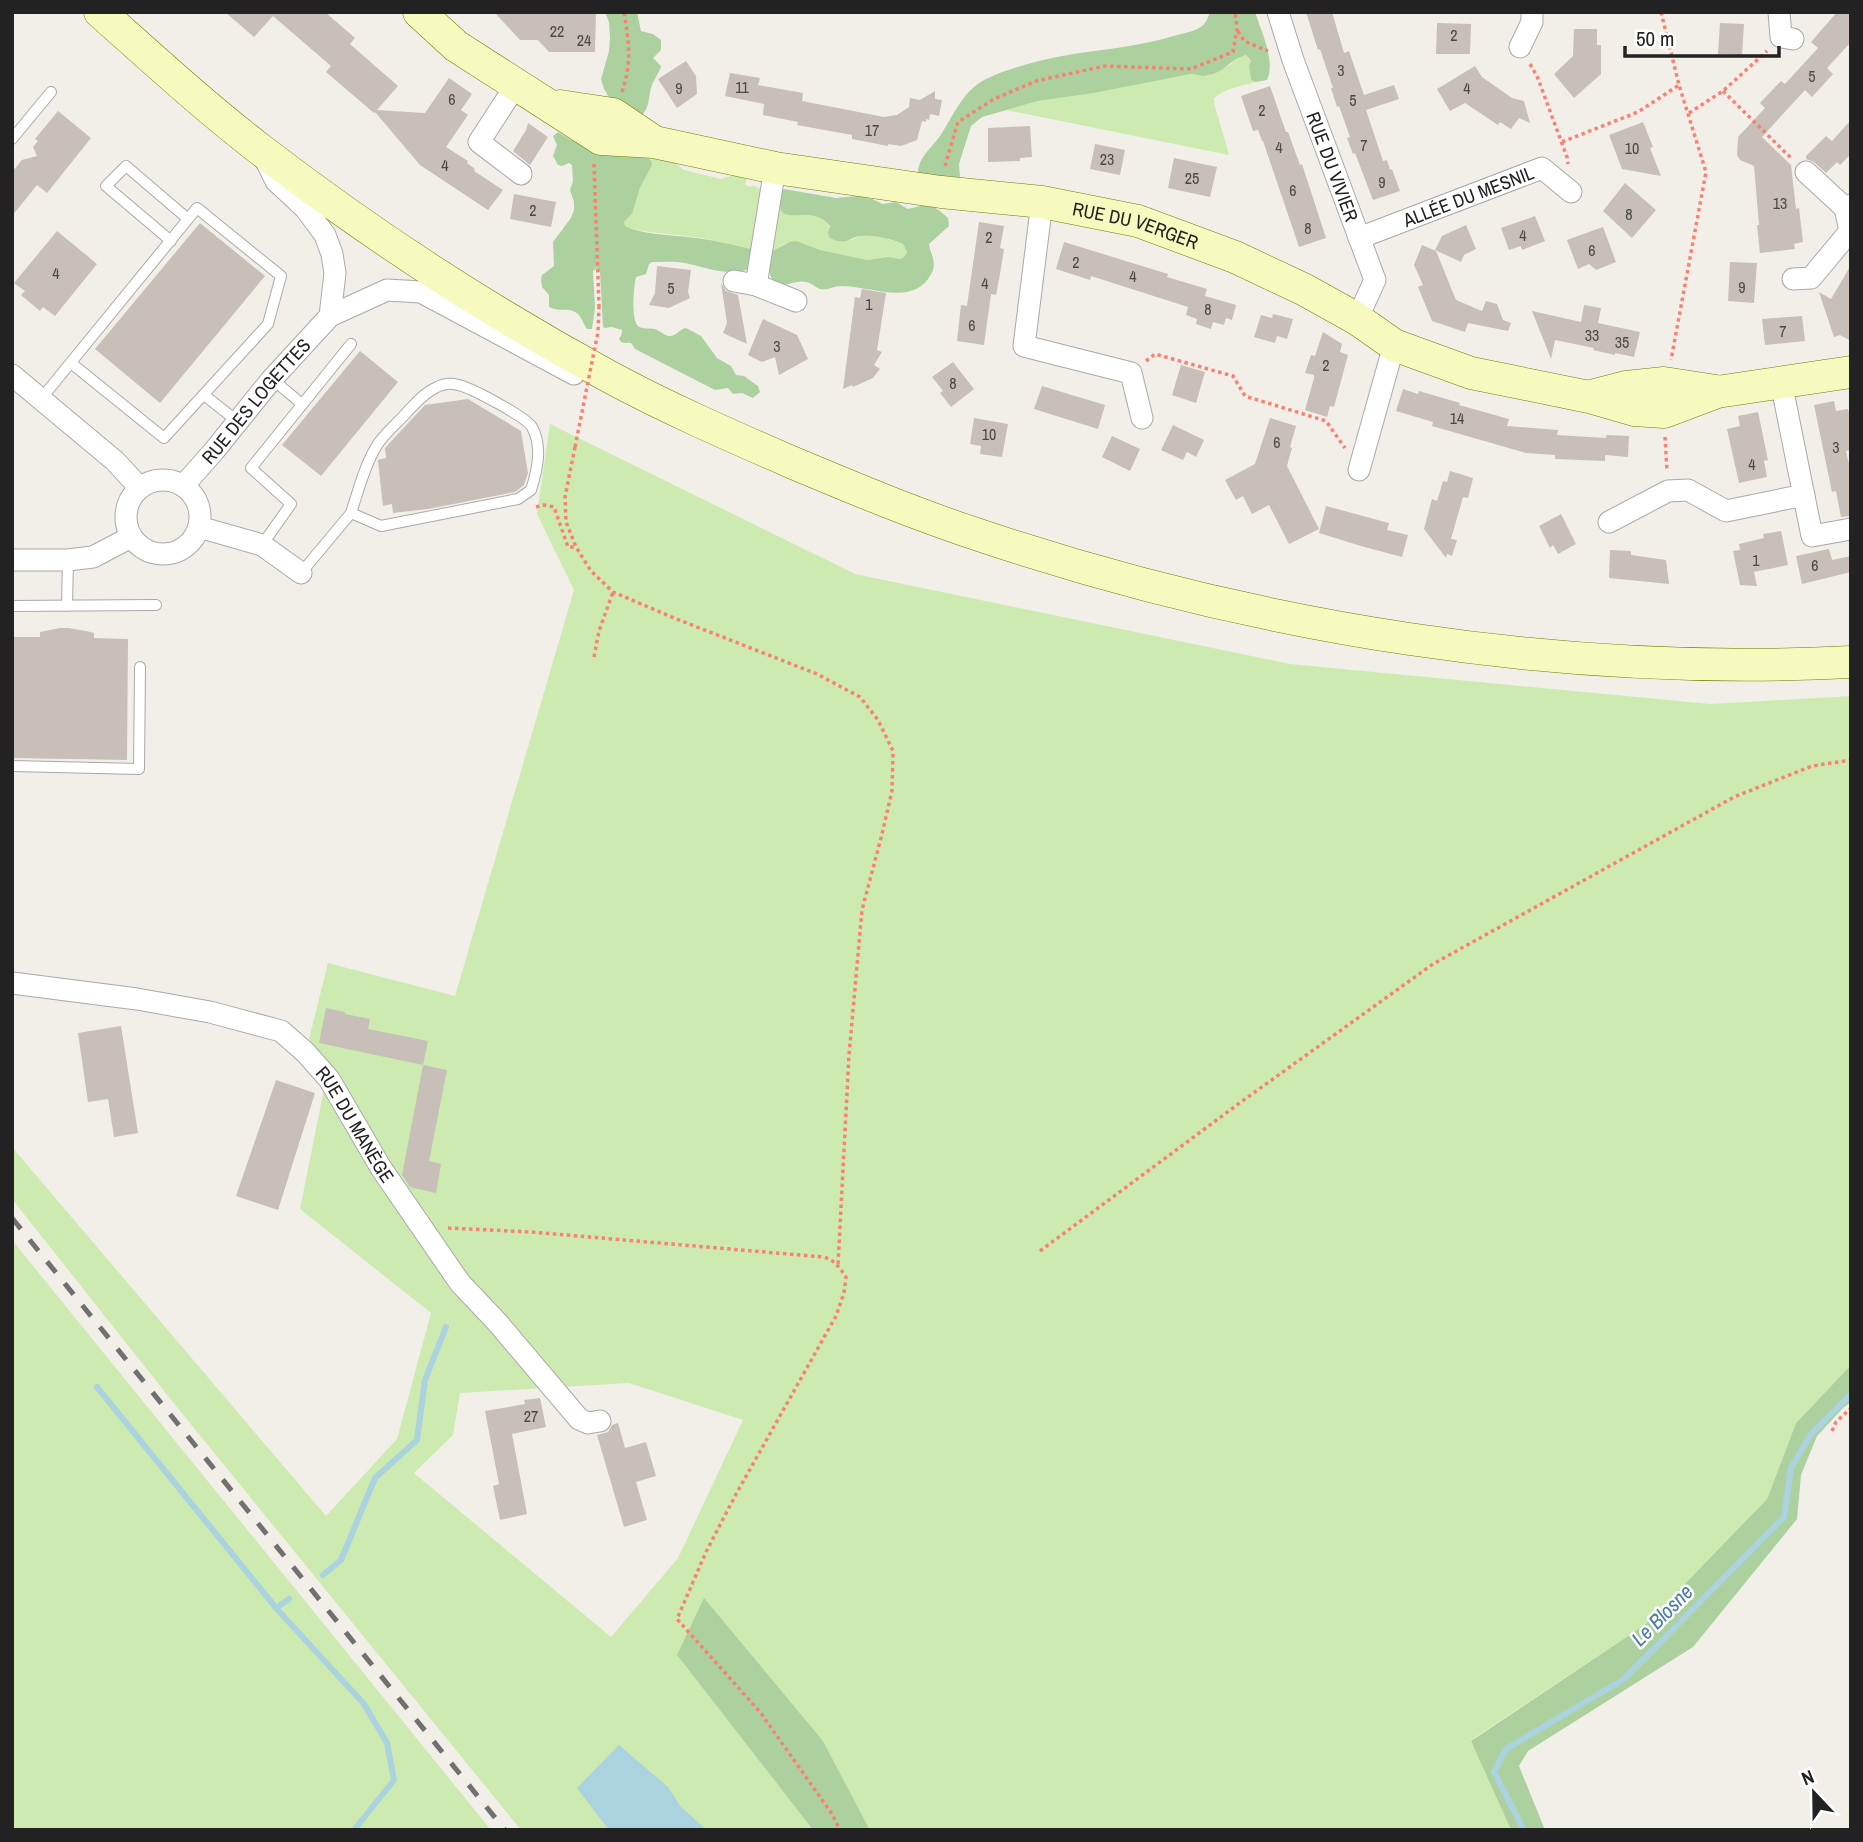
<svg xmlns="http://www.w3.org/2000/svg" width="1863" height="1842" font-family="'Archivo Narrow',sans-serif">
<style>
.grass{fill:#cdebb0;fill-rule:evenodd}
.forest{fill:#add19e}
.water{fill:#aad3df}
.lines{fill:none;stroke-linecap:round;stroke-linejoin:round}
.stream{stroke:#aad3df;stroke-width:6}
.building{fill:#c7bfb8}
.lane-casing{stroke:#a9a9a9;stroke-width:12}
.street-casing{stroke:#a9a9a9;stroke-width:23}
.secondary-casing{stroke:#707d05;stroke-width:33}
.path{stroke:#fa8072;stroke-width:3.5;stroke-dasharray:3.5 3.5;stroke-linecap:butt}
.lane{stroke:#fff;stroke-width:10}
.street{stroke:#fff;stroke-width:21}
.secondary{stroke:#f7fabf;stroke-width:32}
.rail{stroke:#707070;stroke-width:5;stroke-dasharray:14 14;stroke-linecap:butt}
.path-bridge{stroke:#fa8072;stroke-width:3.5;stroke-dasharray:3.5 3.5;stroke-linecap:butt}
.labels{text-anchor:middle;dominant-baseline:central;stroke-width:5;stroke-linejoin:round;paint-order:stroke}
.number-label{font-size:16px;fill:#4b4948}
.street-label{font-size:19px;fill:#222;stroke:#fff}
.water-label{font-size:21px;font-style:italic;fill:#4a7aab;stroke:#fff}
</style>
<rect width="100%" height="100%" fill="#f2efe9"/>
<path class="grass" d="M1246,55L1251,62L1249,66L1251,80L1256,82C1241,86 1226,88 1214,98V103L1229,155L1006,110L1038,101L1161,79L1191,74L1203,76L1230,65L1236,59Z
M645,155L675,163L684,170L721,179L735,175L747,179L745,185L751,187L752,185L764,190L754,255C729,239 687,236 657,233C646,231 635,231 625,226L624,222L632,214L640,188L651,167Z
M779,202L793,215C807,213 825,213 830,229L851,240C865,231 888,238 903,244L907,252L904,257L900,259L887,257L867,260L785,244L770,252Z
M550,424L855,574L1290,664L1710,704L1851,696V1365L1796,1423L1767,1499L1646,1624L1471,1740L1511,1830H870L823,1741L677,1655L813,1830H521L176,1406L12,1199V1147L326,1516L397,1439L431,1313L300,1209L329,1064L309,1039L328,963L455,996L574,590L537,514ZM629,1383L743,1420L678,1558L611,1637L414,1473L453,1435L460,1393Z
M12,1240L491,1830H12Z"/>
<path class="forest" d="M605,12H637L641,31L653,34L661,40V50L653,58L661,66C659,74 653,80 651,88C648,99 650,107 641,116L613,104L604,89L601,79L609,51L610,38L609,22Z
M1210,12H1255C1261,31 1276,61 1267,80L1256,82L1251,80L1249,66L1251,61L1246,55L1236,59L1220,71L1213,74L1203,76L1191,74L1093,93L1038,101L982,117L971,126L959,164L960,177L958,184L918,176C917,158 930,150 940,136C954,115 962,91 986,79C1009,68 1037,61 1062,56C1101,49 1140,47 1177,35C1185,33 1196,31 1202,26C1207,22 1208,17 1210,12Z
M558,132L571,140L579,142L645,155L652,162L651,167L640,188L632,214L624,222L625,226C642,235 676,235 696,238C714,240 733,245 751,249L754,252L750,268C731,278 704,267 685,263C675,261 662,262 652,262L649,264L646,274L636,277C634,286 630,321 639,327C643,329 650,328 655,329C660,331 666,337 671,336C677,335 680,329 686,328L701,336L717,358L731,366L736,375L744,376L758,386L760,392L753,398L742,393L733,394L728,388L715,390L635,349L631,343C626,342 622,345 619,339L622,333V330L612,327L604,328L603,326L600,273L597,268L593,271L595,308L592,329H587C584,325 582,318 578,314C569,306 560,313 549,307V295L542,287L541,279L542,275L554,266L553,242L571,218L574,210V202L570,190L573,181L572,165L569,163L562,166L558,165L553,156L557,145L553,136Z
M784,189L836,198L857,196L872,199L883,204L896,202L908,209C928,204 931,202 948,218L949,226L929,244C930,253 936,260 933,270C917,309 872,286 841,286C833,286 828,291 820,289C815,287 812,283 806,282C796,279 785,289 775,282C766,275 770,261 770,252L790,242L796,241L820,250L867,260L888,257L900,259L904,257L907,252L903,244C891,239 876,235 863,236C848,236 848,247 830,238L828,233L830,226C810,199 772,236 781,191Z
M1851,1365V1402L1843,1408L1817,1436L1801,1475L1797,1519L1693,1647L1528,1751L1519,1766L1545,1830H1511L1471,1741L1646,1624L1767,1499L1796,1423Z
M704,1598L823,1741L870,1830H813L677,1655Z"/>
<path class="water" d="M619,1745L668,1787L681,1807L707,1830H609L577,1788Z"/>
<g class="lines">
<path class="stream" d="M97,1387L276,1608L364,1704L387,1743L394,1780L354,1830
M323,1575L341,1560L375,1478L417,1440L425,1380L446,1327
M276,1608L289,1599
M1524,1830L1494,1772L1506,1749L1624,1679L1784,1517L1791,1468L1811,1434L1851,1394"/>
</g>
<path class="building" d="M225,12H325L355,38L350,44L398,86L377,110L425,113L449,78L472,94L461,110L468,115L446,147L468,161L467,163L475,169L474,171L503,190L488,210L420,165L375,112L374,113L326,72L331,66L273,16L254,37Z
M494,12H596L595,52H549L538,40H520Z
M1306,12H1332L1344,53L1349,51L1364,95L1394,85L1399,99L1366,110L1383,161L1387,160L1390,170L1392,169L1400,191L1373,200L1355,153L1353,154L1347,138L1350,137L1339,106L1337,107L1331,88H1333L1320,49L1318,50Z
M1837,12H1851V42L1827,68L1833,74L1812,97L1805,90L1762,137L1791,165L1796,209L1799,208L1803,242L1794,244L1795,249L1760,253L1757,225H1759L1754,166L1740,160L1737,155L1738,137L1765,108L1760,103L1781,81L1785,84L1818,48L1811,42Z
M1437,23L1471,24L1470,54H1436Z
M1720,23L1744,24L1742,55L1718,54Z
M1574,29H1597V45H1601V74L1574,98L1554,74L1573,56Z
M686,61L696,76L697,94L677,108L658,79Z
M1475,66L1482,77L1512,98L1524,101L1530,123L1519,118L1511,129L1500,122L1498,125L1465,103L1450,111L1437,89Z
M730,73L760,78L758,85L803,93L802,101L884,117L897,115L909,107L910,98L920,100L935,91V99L942,100L939,116L930,114L929,120L926,119V122L922,121L917,140L901,146L888,144V146L852,139V135L797,125L798,122L763,115L764,104L725,96Z
M1270,86L1286,132H1288L1300,165L1302,164L1326,238L1299,247L1263,141H1262L1258,130L1253,131L1241,96Z
M58,111L91,138L47,193L37,185L12,216V172L22,160L37,156L33,147L38,141L35,139Z
M1851,120V154L1840,165L1837,162L1826,173L1814,162L1806,159V156L1826,136L1832,141Z
M1643,122L1653,147L1650,148L1661,176L1622,169L1609,135Z
M528,123L548,137L530,165L513,151L526,130Z
M1030,126L1032,157L1020,158V161L988,162V128Z
M1095,144L1125,150L1120,175L1090,169Z
M1174,158L1217,167L1210,197L1168,188Z
M1625,183L1656,210L1632,238L1603,211Z
M514,194L556,202L551,227L510,219Z
M1535,216L1545,241L1522,250L1521,246L1509,250L1501,228Z
M979,222L1004,226L1000,248L1004,249L1000,274L996,295L991,294L984,345L957,341L961,305L967,306Z
M200,223L265,276L160,403L95,349Z
M1466,225L1476,249L1464,255L1461,262L1435,250L1442,236Z
M1603,227L1616,262L1596,270L1589,264L1578,269L1567,240Z
M57,231L97,264L55,316L43,307L40,311L21,295L25,291L14,283Z
M1064,242L1168,274L1167,277L1207,289L1205,296L1236,305L1232,320L1226,318L1224,325L1213,322L1211,329L1196,324L1197,319L1186,315L1188,307L1091,276L1090,280L1056,269Z
M1422,245L1436,251L1456,300L1482,311L1486,301L1497,304L1503,320L1511,323L1508,331L1468,323L1465,332L1432,321L1418,287L1423,285L1414,265Z
M1730,262L1757,263L1754,303L1728,301Z
M1851,265V341L1840,335L1834,337L1819,292L1831,299Z
M657,266L691,270L688,292L690,298L669,308L649,305L655,293Z
M721,283L726,291L738,295L747,344L723,333L727,323Z
M862,289L886,293L877,350L882,352L874,365L880,369L873,378L853,387L852,385L843,389L855,297L860,298Z
M1584,305L1601,308L1598,323L1640,332L1634,357L1615,353V355L1593,350L1594,348L1555,340L1551,359L1532,311L1581,322Z
M1273,314L1293,319L1287,339L1277,336L1275,343L1254,337L1261,315L1272,318Z
M1802,316L1805,341L1765,345L1762,319Z
M763,319L797,335L808,359L779,375L775,357L762,362L748,355Z
M1323,332L1342,344L1340,352L1348,355L1334,407L1330,406L1327,417L1305,410L1314,378V375L1305,373L1311,355L1315,356Z
M360,351L398,382L321,476L282,445Z
M953,362L974,389L951,407L940,393L943,391L932,377Z
M1181,365L1205,372L1196,403L1172,395Z
M1042,386L1105,405L1098,429L1034,409Z
M1403,389L1418,394L1419,391L1460,403L1459,405L1509,419L1507,426L1558,430L1557,435L1606,438V435L1629,436L1628,457L1605,455V461L1555,459V455L1526,453L1432,426L1433,422L1396,411Z
M468,399L521,431L528,473L524,485L515,492L428,509L393,513L392,504L383,506L381,489L378,460L386,458L385,448L425,405Z
M1834,401L1836,411L1848,409L1851,421V450L1846,451L1851,473V516L1841,517L1836,491L1832,492L1814,405Z
M1758,412L1768,460L1764,461L1767,477L1739,483L1727,429L1740,426L1738,416Z
M974,418L1008,424L1002,457L980,454L981,446L970,444Z
M1270,418L1296,426L1290,447L1292,448L1287,466L1319,529L1289,544L1269,505L1252,514L1243,496L1236,500L1225,480L1255,464Z
M1173,425L1204,440L1196,457L1187,452L1183,460L1161,450Z
M1112,436L1140,449L1130,471L1102,457Z
M1450,471L1473,478L1468,498L1463,497L1451,539L1457,540L1452,556L1447,554L1446,558L1424,529L1432,499L1437,501L1443,481L1447,482Z
M1326,506L1389,523L1387,530L1408,535L1402,557L1361,546L1319,533Z
M1561,514L1576,544L1558,554L1553,545L1550,548L1539,526Z
M1781,531L1788,565L1754,572L1757,586L1740,585L1733,551L1740,550L1739,544L1764,538L1763,534Z
M1829,549L1832,560L1851,556V572L1802,584L1796,556Z
M1610,550L1631,551V555L1666,560L1669,584L1609,578Z
M60,628H68L86,631L94,633V638L128,639L127,760L12,758V637H40V632Z
M326,1008L345,1012V1014L370,1019L368,1029L428,1041L423,1065L319,1043Z
M121,1026L138,1133L114,1137L108,1099L88,1102L78,1033Z
M423,1065L447,1070L429,1161L441,1164L436,1193L410,1187L402,1175Z
M276,1080L315,1093L278,1210L236,1196Z
M540,1398L546,1427L512,1434L527,1514L500,1520L493,1486L499,1484L485,1411L525,1404L524,1400Z
M618,1423L625,1448L646,1442L656,1476L636,1482L647,1520L624,1527L597,1435L608,1432L612,1425Z"/>
<g class="lines">
<defs>
<path id="lane" d="M12,139L51,92
M171,241L106,186L126,166L188,219
M272,379L302,404
M204,395L237,421
M41,399L197,208L281,276L268,324L164,438L71,363
M262,545L291,504L251,468L351,344
M301,573L351,513L381,526L518,499L531,490C537,471 543,447 532,427C526,417 470,387 458,385C451,383 443,384 437,387C424,393 417,402 408,411C398,423 383,434 376,447C364,467 358,492 351,513
M12,606L156,605
M67,606L68,560
M12,766L139,769L140,667"/>
<g id="street">
<path id="s1" d="M1278,12L1293,60L1375,280L1357,319"/>
<path d="M1779,12L1781,37L1793,39"/>
<path d="M1520,47L1532,22V12"/>
<path d="M516,85L479,142L521,174"/>
<path d="M265,159L276,181L305,208L325,235L332,254L335,273L330,316"/>
<path d="M1806,172L1845,208"/>
<path d="M1042,202L1024,346L1131,373L1142,418"/>
<path id="s2" d="M1359,238L1542,168L1571,192"/>
<path d="M1793,279L1811,278L1850,231L1845,208L1851,205"/>
<path d="M734,281L756,285L796,301"/>
<path d="M756,285L775,168"/>
<path d="M12,375L115,461L140,488"/>
<path d="M1781,382L1812,536L1851,529"/>
<path d="M1359,470L1394,345"/>
<circle cx="163" cy="517" r="37"/>
<path id="s3" d="M183,486L214,451L272,379L330,316L387,290L421,292L574,374"/>
<path d="M1609,522L1668,491L1688,490L1726,511L1804,495"/>
<path d="M199,527L262,545L301,573"/>
<path d="M12,560H68L93,557L131,537"/>
<path id="s4" d="M12,983L137,999L210,1012L281,1031L305,1052L329,1079L381,1168L460,1283L497,1322L579,1419L588,1423L600,1421"/>
</g>
<g id="secondary">
<path d="M100,12C153,59 205,107 261,150C370,234 487,310 608,376C667,408 729,435 791,462C853,488 915,514 979,535C1256,628 1559,677 1851,662"/>
<path id="s5" d="M419,12L456,46L601,139L654,142L775,168L941,192L1042,202L1138,221L1235,257L1305,290L1357,319L1394,345L1471,373L1589,397L1634,410L1664,412L1717,392L1851,372"/>
<path d="M560,106L613,114L653,141"/>
<path d="M1591,396L1626,387L1664,383L1716,391"/>
</g>
</defs>
<use href="#lane" class="lane-casing"/>
<use href="#street" class="street-casing"/>
<use href="#secondary" class="secondary-casing"/>
<path class="path" d="M1661,12L1679,85L1706,172L1671,360
M1238,31L1244,41L1268,51
M1530,64L1537,76L1567,157L1568,164
M1723,91L1791,158
M622,92C632,63 629,42 624,12
M1689,113L1723,91L1767,51
M1562,142L1638,112L1679,85
M594,164L599,306
M945,166L958,122L994,99L1036,81L1105,66L1191,69L1233,52L1237,29L1235,12
M1146,361L1155,354L1233,376L1245,396L1326,421L1345,448
M1665,437L1667,471
M575,447L565,497L566,522L576,547L591,571L613,592L674,618L817,674L860,697L878,720L893,751L892,791L882,834L862,910L849,1055L838,1265
M536,507L544,505L554,507L568,547H576
M594,657L599,631L613,592
M448,1228L531,1232L823,1257C835,1260 839,1267 846,1277L844,1293L836,1316L735,1496L706,1552L677,1619L760,1712L832,1814L840,1830
M1040,1251L1241,1102L1433,964L1734,797L1812,766L1851,760
M1832,1431L1836,1422L1851,1408"/>
<use href="#lane" class="lane"/>
<use href="#street" class="street"/>
<use href="#secondary" class="secondary"/>
<path class="rail" d="M12,1218L505,1830"/>
<path class="path-bridge" d="M575,447L598,332L599,306"/>
</g>
<g class="labels">
<g class="number-label">
<text x="557" y="31">22</text>
<text x="1454" y="35">2</text>
<text x="584" y="40">24</text>
<text x="1341" y="70">3</text>
<text x="1812" y="76">5</text>
<text x="742" y="87">11</text>
<text x="679" y="88">9</text>
<text x="1467" y="88">4</text>
<text x="452" y="99">6</text>
<text x="1353" y="100">5</text>
<text x="1262" y="110">2</text>
<text x="872" y="130">17</text>
<text x="1364" y="145">7</text>
<text x="1279" y="147">4</text>
<text x="1632" y="148">10</text>
<text x="1107" y="159">23</text>
<text x="445" y="165">4</text>
<text x="1192" y="178">25</text>
<text x="1382" y="182">9</text>
<text x="1293" y="190">6</text>
<text x="1780" y="203">13</text>
<text x="533" y="210">2</text>
<text x="1629" y="214">8</text>
<text x="1308" y="228">8</text>
<text x="1523" y="235">4</text>
<text x="989" y="237">2</text>
<text x="1592" y="250">6</text>
<text x="1076" y="262">2</text>
<text x="56" y="273">4</text>
<text x="1133" y="276">4</text>
<text x="985" y="283">4</text>
<text x="1742" y="287">9</text>
<text x="671" y="288">5</text>
<text x="869" y="304">1</text>
<text x="1208" y="309">8</text>
<text x="972" y="325">6</text>
<text x="1783" y="331">7</text>
<text x="1592" y="335">33</text>
<text x="1622" y="342">35</text>
<text x="777" y="346">3</text>
<text x="1326" y="365">2</text>
<text x="953" y="383">8</text>
<text x="1457" y="418">14</text>
<text x="989" y="434">10</text>
<text x="1277" y="442">6</text>
<text x="1836" y="447">3</text>
<text x="1752" y="464">4</text>
<text x="1756" y="560">1</text>
<text x="1815" y="565">6</text>
<text x="531" y="1416">27</text>
</g>
<g class="street-label">
<text stroke="none"><textPath href="#s1" startOffset="164">RUE DU VIVIER</textPath></text>
<text stroke="none"><textPath href="#s2" startOffset="117">ALLÉE DU MESNIL</textPath></text>
<text stroke="none"><textPath href="#s5" startOffset="765">RUE DU VERGER</textPath></text>
<text stroke="none"><textPath href="#s3" startOffset="112">RUE DES LOGETTES</textPath></text>
<text stroke="none"><textPath href="#s4" startOffset="394">RUE DU MANÈGE</textPath></text>
</g>
<g class="water-label">
<text transform="translate(1662 1615) rotate(-45)">Le Blosne</text>
</g>
</g>
<rect width="1863" height="1842" fill="none" stroke="#222222" stroke-width="28"/>
<g transform="translate(1814 1793) rotate(338)" stroke="#ffffff" stroke-width="5" paint-order="stroke">
<path d="M0-5L12 26L0 18L-12 26Z" fill="#222222"/>
<text y="-10" font-size="19" font-weight="bold" text-anchor="middle" fill="#222222">N</text>
</g>
<path d="M1625 46v10h154v-10" fill="none" stroke="#222222" stroke-width="3.5"/>
<text x="1636" y="46" font-size="21" fill="#222222" stroke="#ffffff" stroke-width="5" paint-order="stroke">50 m</text>
</svg>
